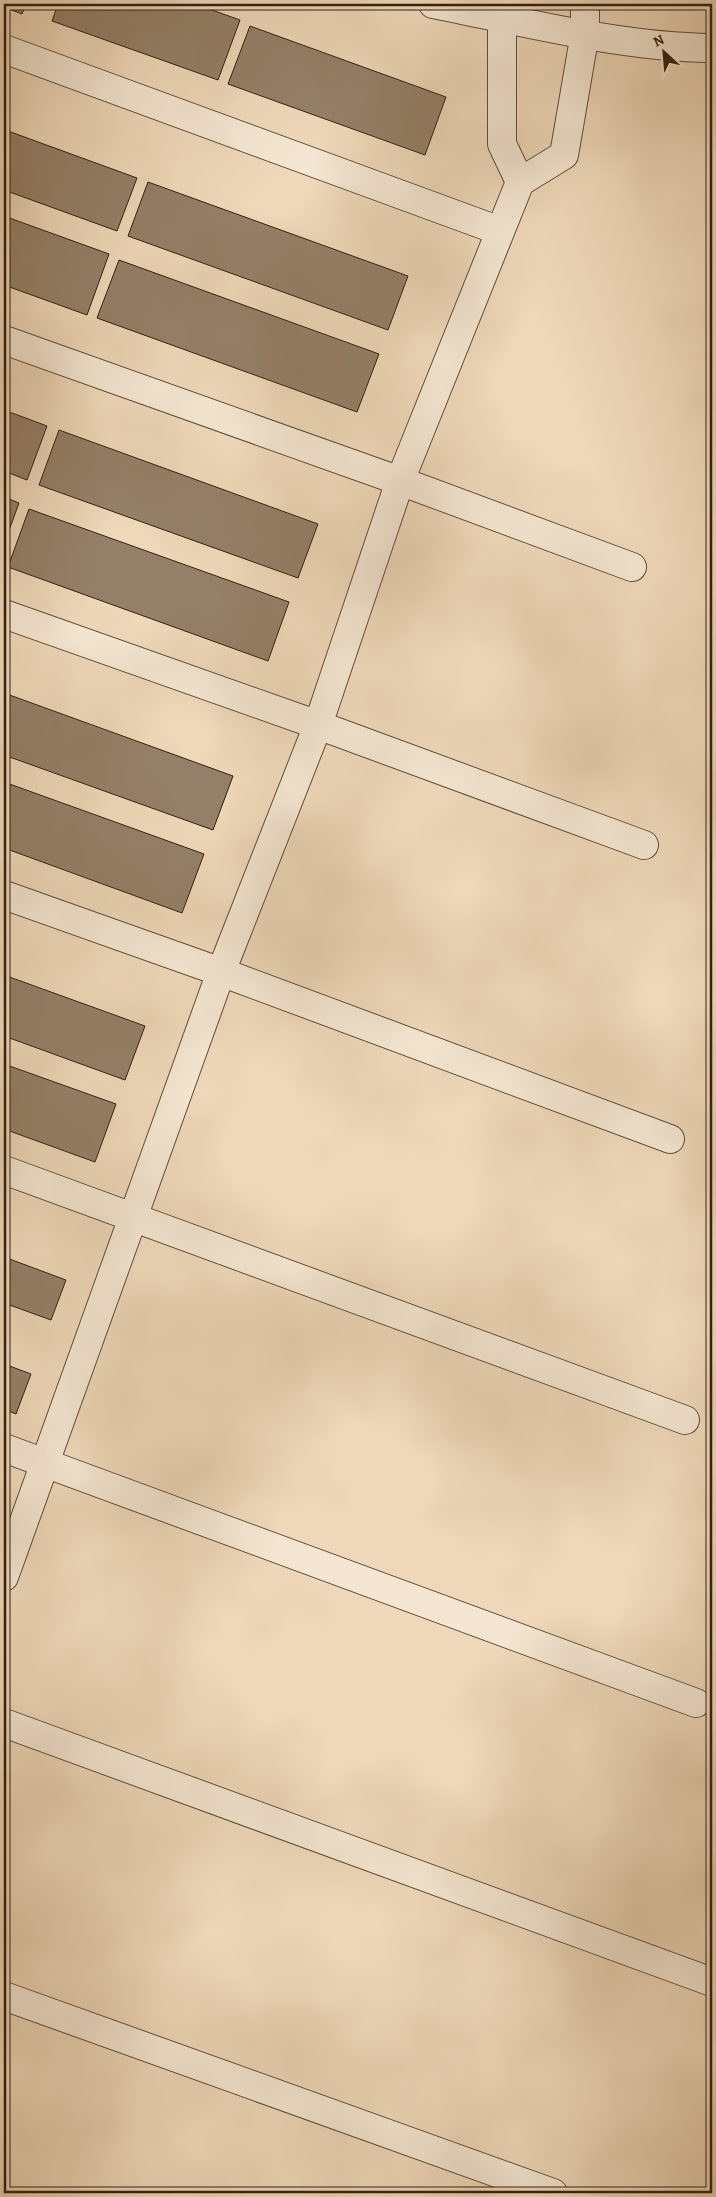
<svg xmlns="http://www.w3.org/2000/svg" width="716" height="2197" font-family="Alegreya,serif">
<style>
.building{fill:#948068;stroke:#322011}
.lines{fill:none;stroke-linecap:round;stroke-linejoin:round}
.street-casing{stroke:#614e3b;stroke-width:30}
.street{stroke:#f4e6d2;stroke-width:28}
</style>
<rect width="100%" height="100%" fill="#eed8b9"/>
<filter id="stains"><feTurbulence type="fractalNoise" baseFrequency=".004" numOctaves="4"/><feColorMatrix values="0 0 0 0 .2 0 0 0 0 .09 0 0 0 0 .02 0 0 0 .5 -.17"/></filter>
<radialGradient id="worn" r=".72"><stop offset=".6" stop-color="#630" stop-opacity="0"/><stop offset="1" stop-color="#630" stop-opacity=".3"/></radialGradient>
<path class="building" d="M4,4H26L22,14L4,7Z
M58,4H195L240,20L218,80L52,21Z
M250,26L446,97L425,155L228,84Z
M8,131L137,178L117,231L4,190V142Z
M148,182L408,276L388,330L128,236Z
M4,216L109,254L87,315L4,285Z
M119,260L379,354L357,412L97,318Z
M4,410L47,426L27,480L4,471Z
M59,430L318,524L298,578L39,485Z
M4,497L19,503L4,544Z
M29,509L289,602L268,661L8,567Z
M4,693L233,776L213,830L4,755Z
M4,782L204,854L182,913L4,848Z
M4,975L145,1026L125,1080L4,1036Z
M4,1064L116,1104L95,1162L4,1129Z
M4,1257L66,1280L51,1320L4,1303Z
M4,1364L31,1374L16,1414L4,1409Z"/>
<g class="lines">
<defs>
<path id="street" d="M433,4C525,22 619,47 712,48
M502,4V144L520,182
M4,49L500,231
M4,340L400,481L632,567
M4,614L318,725L644,845
M4,895L221,972L670,1139
M4,1170L685,1420
M4,1448L696,1703
M4,1577L221,972L318,725L400,481L520,182L564,155L585,33V4
M4,1723L712,1982
M4,1996L553,2193"/>
</defs>
<use href="#street" class="street-casing"/>
<use href="#street" class="street"/>
</g>
<rect width="716" height="2197" fill="none" stroke="#eed8b9" stroke-width="20"/>
<rect x="5" y="5" width="706" height="2187" fill="none" stroke="#322011" stroke-width="2.5"/>
<rect x="10" y="10" width="696" height="2177" fill="none" stroke="#322011"/>
<g transform="translate(664 52) rotate(334)" stroke="#f4e6d2" stroke-width="4" paint-order="stroke">
<path d="M0-4L9 19L0 12L-9 19Z" fill="#322011"/>
<text y="-8" font-size="14" font-weight="bold" text-anchor="middle" fill="#322011">N</text>
</g>
<rect width="100%" height="100%" filter="url(#stains)"/>
<rect width="100%" height="100%" fill="url(#worn)"/>
</svg>
